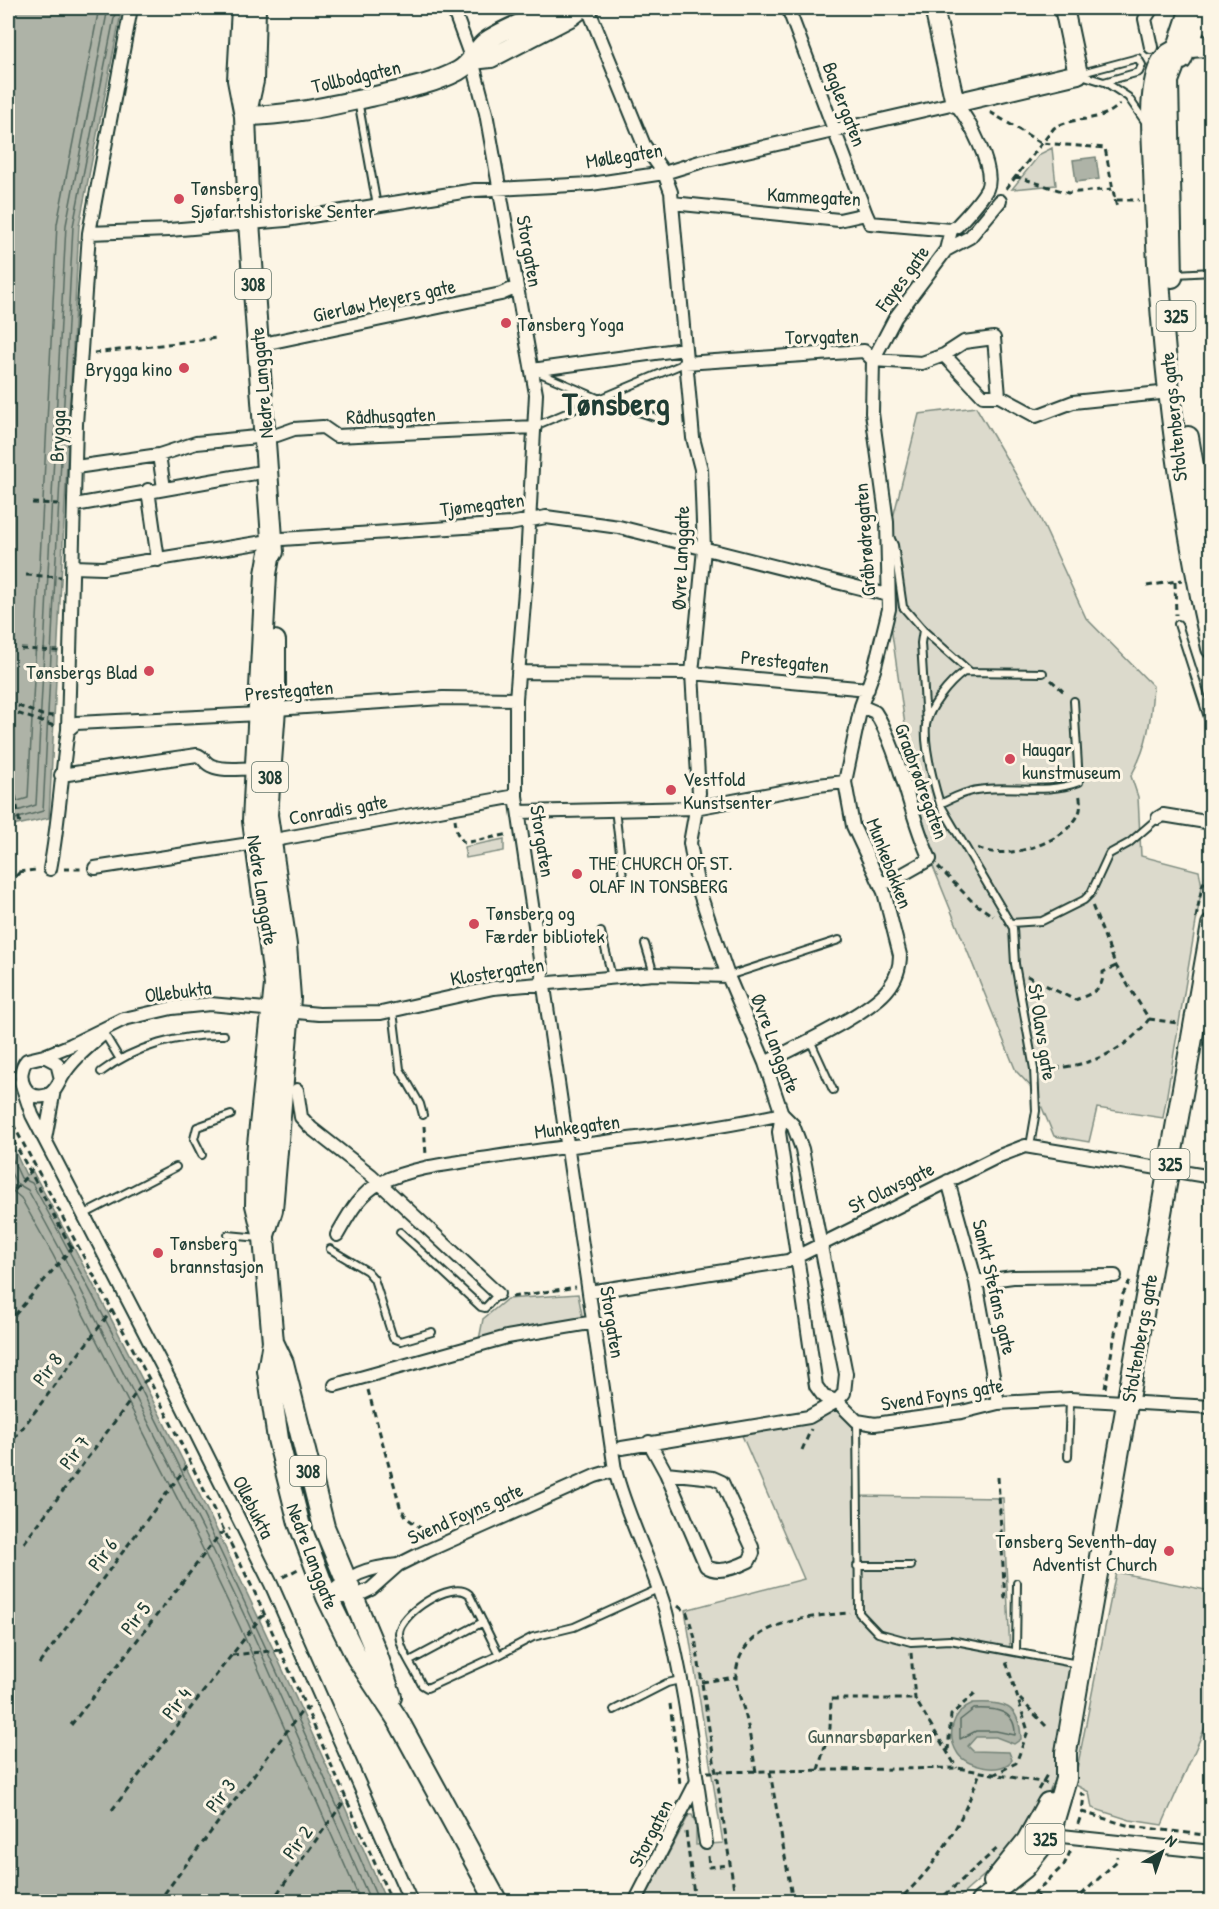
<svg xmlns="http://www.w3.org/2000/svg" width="1219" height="1909" font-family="'Patrick Hand',sans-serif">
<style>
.green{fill:#dcdacc;stroke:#7e8c80;stroke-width:1.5}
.water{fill:#aeb3a7;stroke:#758479;stroke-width:1.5}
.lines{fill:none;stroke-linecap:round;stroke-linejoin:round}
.shore{stroke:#586c62;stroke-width:1.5}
.lane-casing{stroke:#1f3d34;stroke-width:10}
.street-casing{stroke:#1f3d34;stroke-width:16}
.secondary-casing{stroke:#1f3d34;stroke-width:22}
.primary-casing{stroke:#1f3d34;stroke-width:24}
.path{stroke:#1f3d34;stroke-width:3;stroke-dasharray:6 4.5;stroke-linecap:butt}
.lane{stroke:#fcf5e5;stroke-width:6}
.street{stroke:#fcf5e5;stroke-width:12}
.secondary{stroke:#fcf5e5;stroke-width:18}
.primary{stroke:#fcf5e5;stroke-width:20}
.poi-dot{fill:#d1495b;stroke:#fcf5e5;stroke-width:2}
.labels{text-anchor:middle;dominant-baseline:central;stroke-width:6;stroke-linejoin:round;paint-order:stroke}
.shield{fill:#fcf5e5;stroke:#617469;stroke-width:1.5}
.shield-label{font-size:18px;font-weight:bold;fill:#1f3d34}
.street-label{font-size:20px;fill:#1f3d34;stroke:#fcf5e5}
.poi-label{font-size:20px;fill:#1f3d34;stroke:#fcf5e5;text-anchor:start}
.park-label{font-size:20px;fill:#455c52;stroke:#fcf5e5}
.town-label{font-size:32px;font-weight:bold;fill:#1f3d34;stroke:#fcf5e5}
</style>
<rect width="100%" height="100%" fill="#fcf5e5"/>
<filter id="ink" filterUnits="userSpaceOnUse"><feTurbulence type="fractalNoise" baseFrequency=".0167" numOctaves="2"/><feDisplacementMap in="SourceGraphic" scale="12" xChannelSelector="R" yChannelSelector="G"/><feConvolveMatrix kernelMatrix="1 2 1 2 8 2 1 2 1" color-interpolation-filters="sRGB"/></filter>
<g filter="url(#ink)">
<path class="green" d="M1052,148L1056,185L1012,189L1040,154Z
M976,407L1035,507L1086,618L1153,686C1151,720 1148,746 1131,776L1138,797L1141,856L1199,871L1202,886L1163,1118L1097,1108L1089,1142L1054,1136L1035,1091L1016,1071L930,859L906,732L892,634L888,538L919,414Z
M504,839V851L466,858L464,847Z
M578,1294L583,1320L520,1327L479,1340L483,1319L507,1299Z
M838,1404L856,1423L855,1496L1003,1498L1010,1652L1078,1666L1054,1780L1031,1834L955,1901L643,1902L689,1815H692L696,1824V1845L723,1843L685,1610L804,1579L741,1433Z
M1116,1572L1211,1591L1207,1660L1211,1661V1714L1162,1825L1130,1820L1092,1808L1089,1792L1074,1784Z"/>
<path class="water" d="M8,8H122L79,226L49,818L8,827Z
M1096,157L1099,179L1076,182L1073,160Z
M8,1137L26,1175L33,1172C163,1410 279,1653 386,1901H8Z
M973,1703C1004,1701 1020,1705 1021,1739L1014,1744L996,1737H976L968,1746L973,1751L1009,1752L1012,1760C1002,1775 967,1767 958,1754C945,1734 953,1711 973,1703Z"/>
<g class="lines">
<path class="shore" d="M8,804L28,798L57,224L99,8
M8,814L36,805L66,225L108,8
M8,821L43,811L73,226L116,8
M8,1150L21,1178L32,1183C161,1416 273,1657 379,1902
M8,1167L16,1183L28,1190L61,1251L208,1539L248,1623L371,1902
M8,1187L21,1198L53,1255L200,1543L240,1627L361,1902
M974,1709C995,1708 1016,1710 1015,1735L996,1731H976L960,1739V1720Z"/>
<defs>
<path id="lane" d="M1138,58L1142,65L1139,72L1104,82L1078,74Z
M1105,82L1128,97L1146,123
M358,100L377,206
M1176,274L1212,272
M535,371L600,399L657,418
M535,426L685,363
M890,537L894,545L903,607L923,630L969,671
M1178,624L1212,730
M923,630L921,643L926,722
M940,804C955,797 968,790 985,789C1017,786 1048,794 1079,782L1074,701
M615,809L623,877
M1011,923L1042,921L1084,900L1091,893L1109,854L1129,843L1158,818
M601,932L612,977
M645,944L654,974
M728,976L839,940
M393,1011L400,1069L420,1104L423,1115
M104,1033L119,1058
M810,1040L833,1090
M101,1072C135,1046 181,1034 224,1035
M1030,1146L1036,1111L1034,1069L1015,964L1013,928L940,804C934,784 924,746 926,725C929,707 949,683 964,672L1043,673
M202,1155L194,1139L197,1127L231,1115
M85,1214L176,1167
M400,1232L481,1307L485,1308L498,1294
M228,1235L260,1238
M330,1249L367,1271L374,1279L393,1338L401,1341L432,1332
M857,1421L859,1613L878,1633L911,1642L950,1640L1078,1664
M1068,1457L1070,1399
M857,1566H911
M1016,1651L1017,1583
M499,1655L427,1688L422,1685C415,1670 399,1649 399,1633C400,1614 451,1579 469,1594L499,1655L533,1637L574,1627L658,1589
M410,1661L483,1622
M614,1710L667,1683L680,1680"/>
<path id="street" d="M453,8L472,60L486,113L536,394L526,579L516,699V796L615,1470C627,1519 653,1564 666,1612C686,1688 694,1766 706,1843
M588,8L644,145L664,173L671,192L693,438L701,469L704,549L692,673L699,793L690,843L698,888L728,976L765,1063L782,1114L793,1125L802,1149L846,1374L844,1393L837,1401
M788,8L866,214
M1151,47L1145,19L1152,8
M672,203L839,220L866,214L870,223L951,230
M89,233L169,230L286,220L475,190L591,184L664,173L703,161L955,103C968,118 996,169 987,189C980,202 967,215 957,226L951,230L946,250L895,318L873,360L872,413L887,522L889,609L874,670L861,706L845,782L853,826L884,892L900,955C900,968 897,978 888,989C870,1013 794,1048 765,1063
M946,250L970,237L1000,201
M258,345L501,294L517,287
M944,355L983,396H999
M685,363L864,351L873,360L922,363L944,355L964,342L994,338L999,396L1036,416L1073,402L1170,392
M532,370L684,349
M159,455L164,488
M76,467L159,455L196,443L277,435L294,429L323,427L336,436L535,427
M148,490L158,560
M75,505L267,471
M73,567L103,568L282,539L510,524L546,517L619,527L888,595
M518,672L692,673L868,689
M861,706L875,712C900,750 909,815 930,859L891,881L880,883
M68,730L76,723L259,714L275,709L443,698L516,699
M61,775L197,755C204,757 205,764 212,766C225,772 246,767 260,769
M519,812L695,808L818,785L845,782
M1158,818L1163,815L1212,823
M95,868L269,841L516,796
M50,869C59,822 61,776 68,730L76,424L89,233L131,8
M44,1056L71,1045L124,1019L172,1008L210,1004L319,1014L381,1013L493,988L654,974L728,976
M61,1079L57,1063L44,1056L27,1060C14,1075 25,1103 48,1095C56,1091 58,1084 62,1077C72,1060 87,1048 101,1036
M21,1082L32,1115L173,1387L271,1584L411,1902
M297,1090L301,1117L311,1128L371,1175L498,1294
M782,1114L779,1132L816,1386L824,1397L837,1401
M45,1139L54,1090
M948,1181L976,1282L998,1403
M337,1235C348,1216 359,1194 380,1183C414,1166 457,1163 495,1157C590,1142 687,1135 782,1114
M976,1282L1013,1277L1115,1276
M589,1292L788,1261L999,1156L1025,1146L1212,1177
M335,1385L507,1337L595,1322
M837,1401L857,1421L875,1424L962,1412L998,1403L1070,1399L1212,1407
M649,1442L666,1473L713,1478L722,1482L752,1547L753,1553L749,1561C737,1567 718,1575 706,1566L666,1473
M622,1448L809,1417L837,1401
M327,1597H354L371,1589L398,1565L418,1555L595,1476L615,1470
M327,1597C351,1574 365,1568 398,1565
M1211,1660L1212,1655
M1043,1834L1212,1852
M635,1902L696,1783"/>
<path id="secondary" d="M934,8L955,103L1078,74L1064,8
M1178,44L1190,8
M472,60L491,58L572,16L582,8
M1182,60L1204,8
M245,116C288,116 329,106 371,97C400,90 432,85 458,71C471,64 474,53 483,44C494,33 540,15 557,8"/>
<path id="primary" d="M242,8L238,80L245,116L249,222L273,552
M1203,12L1212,27
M1212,46C1194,47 1172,45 1162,62C1147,88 1153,141 1154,170C1158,330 1177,492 1212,648
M247,108L253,81L255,9
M1172,277L1168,81L1173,68
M1188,437L1212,574
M272,541L266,574L253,821L275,985L257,1154L256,1205L264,1238L273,1342L268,1371L278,1439L299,1523L327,1597L357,1658L398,1720L497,1902
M264,1235L272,1210L290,998L286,945L267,815L275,709V641
M273,1342L283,1363L324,1527L376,1652L391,1697
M994,1882L1027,1841L1048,1803
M981,1902L1024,1868L1043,1844L1053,1823L1066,1779V1752L1081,1664L1212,925"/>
</defs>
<use href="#lane" class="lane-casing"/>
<use href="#street" class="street-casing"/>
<use href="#secondary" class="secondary-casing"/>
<use href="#primary" class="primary-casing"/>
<path class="path" d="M990,112L1041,143L1105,148L1115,200H1139
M1015,176L1068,193L1112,189
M1006,189L1054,128C1075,115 1101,124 1120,104
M1115,200L1117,207
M94,353L217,338
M32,503L62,504
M26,575L61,577
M1175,582L1176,615
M1147,586L1182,580
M21,649L59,651
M1207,664L1212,686
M1051,680L1066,694
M8,702L42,715L55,716
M8,710L57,727
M12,775L20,825
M455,819L457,833L464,843L510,834
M978,848C1005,862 1071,842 1080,810C1081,805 1080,797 1079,792
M938,867L973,902L993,916
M64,869H84
M8,873L36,870
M8,884L20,872
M1196,918L1202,886L1212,866
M1027,976L1075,1000C1091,994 1104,990 1103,972L1116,966
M1149,1019L1177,1023
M1044,1069C1086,1067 1124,1054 1149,1019L1116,966L1092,905
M8,1094L12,1103
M8,1115L149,1379L255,1593L392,1902
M424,1126L426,1155
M8,1131L71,1247
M8,1198L35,1166
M512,1297L576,1287
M8,1323L76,1243
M1105,1388L1122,1296L1130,1281
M368,1390L400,1506L407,1518L431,1536
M8,1447L112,1310
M802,1450L811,1429
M998,1477L1005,1601
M24,1543L145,1381L150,1379
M283,1577L298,1569
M678,1606L687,1613L695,1638L736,1902
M911,1653L915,1699L957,1768
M232,1655L280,1650
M39,1664L187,1466L192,1463
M702,1682L736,1677
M1020,1699L1046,1726
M670,1704L680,1784
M71,1725L220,1534L230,1529
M948,1751L951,1715L975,1693
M818,1770L830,1728L831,1699H915
M707,1772L957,1768L1047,1783
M756,1772C753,1754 750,1735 746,1717C743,1705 736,1689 736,1677C737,1622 809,1616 850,1613
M770,1772L793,1902
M993,1775L1016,1763L1028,1731L1006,1661
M1038,1790L1048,1773
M1080,1793L1084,1795L1082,1812L1130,1826L1212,1836
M112,1810L261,1617L265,1615
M1078,1824L1082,1812
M686,1832L695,1902
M708,1856L709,1867L730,1865
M1035,1893L1044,1902
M158,1902L302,1711L312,1706
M271,1902L343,1803L348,1801
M383,1902L391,1896
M896,1902C937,1868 963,1821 980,1772
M937,1902L999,1847
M1025,1902L1064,1865L1071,1850
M1074,1902L1117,1861V1856"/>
<use href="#lane" class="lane"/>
<use href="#street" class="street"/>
<use href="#secondary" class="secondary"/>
<use href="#primary" class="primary"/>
</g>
</g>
<g class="poi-dot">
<circle cx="179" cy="199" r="6"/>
<circle cx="506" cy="323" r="6"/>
<circle cx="184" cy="368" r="6"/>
<circle cx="149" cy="671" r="6"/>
<circle cx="1010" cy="759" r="6"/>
<circle cx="671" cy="790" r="6"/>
<circle cx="577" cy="874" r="6"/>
<circle cx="474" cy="924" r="6"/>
<circle cx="158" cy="1253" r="6"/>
<circle cx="1169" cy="1551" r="6"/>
</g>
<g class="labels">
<g class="shield">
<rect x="235" y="269" width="36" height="30" rx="4.5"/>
<rect x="1156.5" y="301" width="39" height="30" rx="4.5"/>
<rect x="252" y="762" width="36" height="30" rx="4.5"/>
<rect x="1150.5" y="1149" width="39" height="30" rx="4.5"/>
<rect x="290" y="1456" width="36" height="30" rx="4.5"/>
<rect x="1025.5" y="1824" width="39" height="30" rx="4.5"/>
</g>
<g class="shield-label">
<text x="253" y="284">308</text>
<text x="1176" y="316">325</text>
<text x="270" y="777">308</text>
<text x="1170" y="1164">325</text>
<text x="308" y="1471">308</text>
<text x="1045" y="1839">325</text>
</g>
<g class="street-label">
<text transform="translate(356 76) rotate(-13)">Tollbodgaten</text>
<text transform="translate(845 104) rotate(69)">Baglergaten</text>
<text transform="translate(624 155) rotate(-9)">Møllegaten</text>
<text transform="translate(814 196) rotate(3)">Kammegaten</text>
<text transform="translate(530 251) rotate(80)">Storgaten</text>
<text transform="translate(902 278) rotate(-54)">Fayes gate</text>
<text transform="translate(384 300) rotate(-12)">Gierløw Meyers gate</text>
<text transform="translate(822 336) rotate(-1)">Torvgaten</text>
<text transform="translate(261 383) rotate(-95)">Nedre Langgate</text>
<text transform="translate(391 415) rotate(-2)">Rådhusgaten</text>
<text transform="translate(1173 417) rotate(-96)">Stoltenbergs gate</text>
<text transform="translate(57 436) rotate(-88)">Brygga</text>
<text transform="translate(482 504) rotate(-7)">Tjømegaten</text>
<text transform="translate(864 540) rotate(-94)">Gråbrødregaten</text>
<text transform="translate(680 558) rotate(-88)">Øvre Langgate</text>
<text transform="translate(785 661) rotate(6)">Prestegaten</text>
<text transform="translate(289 690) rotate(-5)">Prestegaten</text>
<text transform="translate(922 781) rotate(70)">Graabrødregaten</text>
<text transform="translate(338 809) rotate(-10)">Conradis gate</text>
<text transform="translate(543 841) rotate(81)">Storgaten</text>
<text transform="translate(890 863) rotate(69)">Munkebakken</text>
<text transform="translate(263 890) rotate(81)">Nedre Langgate</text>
<text transform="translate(497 971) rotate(-9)">Klostergaten</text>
<text transform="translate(178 991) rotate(-7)">Ollebukta</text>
<text transform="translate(1043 1032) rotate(81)">St Olavs gate</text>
<text transform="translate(776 1043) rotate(69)">Øvre Langgate</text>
<text transform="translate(577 1126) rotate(-7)">Munkegaten</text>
<text transform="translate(891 1187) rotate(-26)">St Olavsgate</text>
<text transform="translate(995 1287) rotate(77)">Sankt Stefans gate</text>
<text transform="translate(613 1322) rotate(81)">Storgaten</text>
<text transform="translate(1139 1338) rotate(-80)">Stoltenbergs gate</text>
<text transform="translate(47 1369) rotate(-53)">Pir 8</text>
<text transform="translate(942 1394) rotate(-9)">Svend Foyns gate</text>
<text transform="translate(74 1452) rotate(-53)">Pir 7</text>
<text transform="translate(254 1507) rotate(63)">Ollebukta</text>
<text transform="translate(465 1513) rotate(-24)">Svend Foyns gate</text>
<text transform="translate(102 1554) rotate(-53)">Pir 6</text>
<text transform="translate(313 1556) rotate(69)">Nedre Langgate</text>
<text transform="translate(135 1618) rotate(-52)">Pir 5</text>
<text transform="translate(176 1703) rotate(-52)">Pir 4</text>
<text transform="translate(220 1795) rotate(-53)">Pir 3</text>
<text transform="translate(650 1833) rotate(-63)">Storgaten</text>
<text transform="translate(297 1842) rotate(-54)">Pir 2</text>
</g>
<g class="poi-label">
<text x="191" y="187">Tønsberg<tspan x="191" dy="23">Sjøfartshistoriske Senter</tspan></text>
<text x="518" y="323">Tønsberg Yoga</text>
<text x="172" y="368" text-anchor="end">Brygga kino</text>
<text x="137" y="671" text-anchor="end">Tønsbergs Blad</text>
<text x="1022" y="748">Haugar<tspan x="1022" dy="23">kunstmuseum</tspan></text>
<text x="683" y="778">Vestfold<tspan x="683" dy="23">Kunstsenter</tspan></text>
<text x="589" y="862">THE CHURCH OF ST.<tspan x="589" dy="23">OLAF IN TONSBERG</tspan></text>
<text x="486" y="912">Tønsberg og<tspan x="486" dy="23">Færder bibliotek</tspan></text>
<text x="170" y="1242">Tønsberg<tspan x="170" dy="23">brannstasjon</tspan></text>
<text x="1157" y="1540" text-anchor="end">Tønsberg Seventh-day<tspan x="1157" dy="23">Adventist Church</tspan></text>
</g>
<g class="park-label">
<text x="870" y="1735">Gunnarsbøparken</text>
</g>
<g class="town-label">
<text x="616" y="403">Tønsberg</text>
</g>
</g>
<rect width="1219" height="1909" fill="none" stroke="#fcf5e5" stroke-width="30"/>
<rect x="15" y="15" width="1189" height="1879" fill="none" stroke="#1f3d34" stroke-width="2" filter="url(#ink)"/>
<g transform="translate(1162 1852) rotate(40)" stroke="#fcf5e5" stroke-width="4.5" paint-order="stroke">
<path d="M0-4.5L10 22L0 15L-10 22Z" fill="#1f3d34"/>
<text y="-9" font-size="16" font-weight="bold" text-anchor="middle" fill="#1f3d34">N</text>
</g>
</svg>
